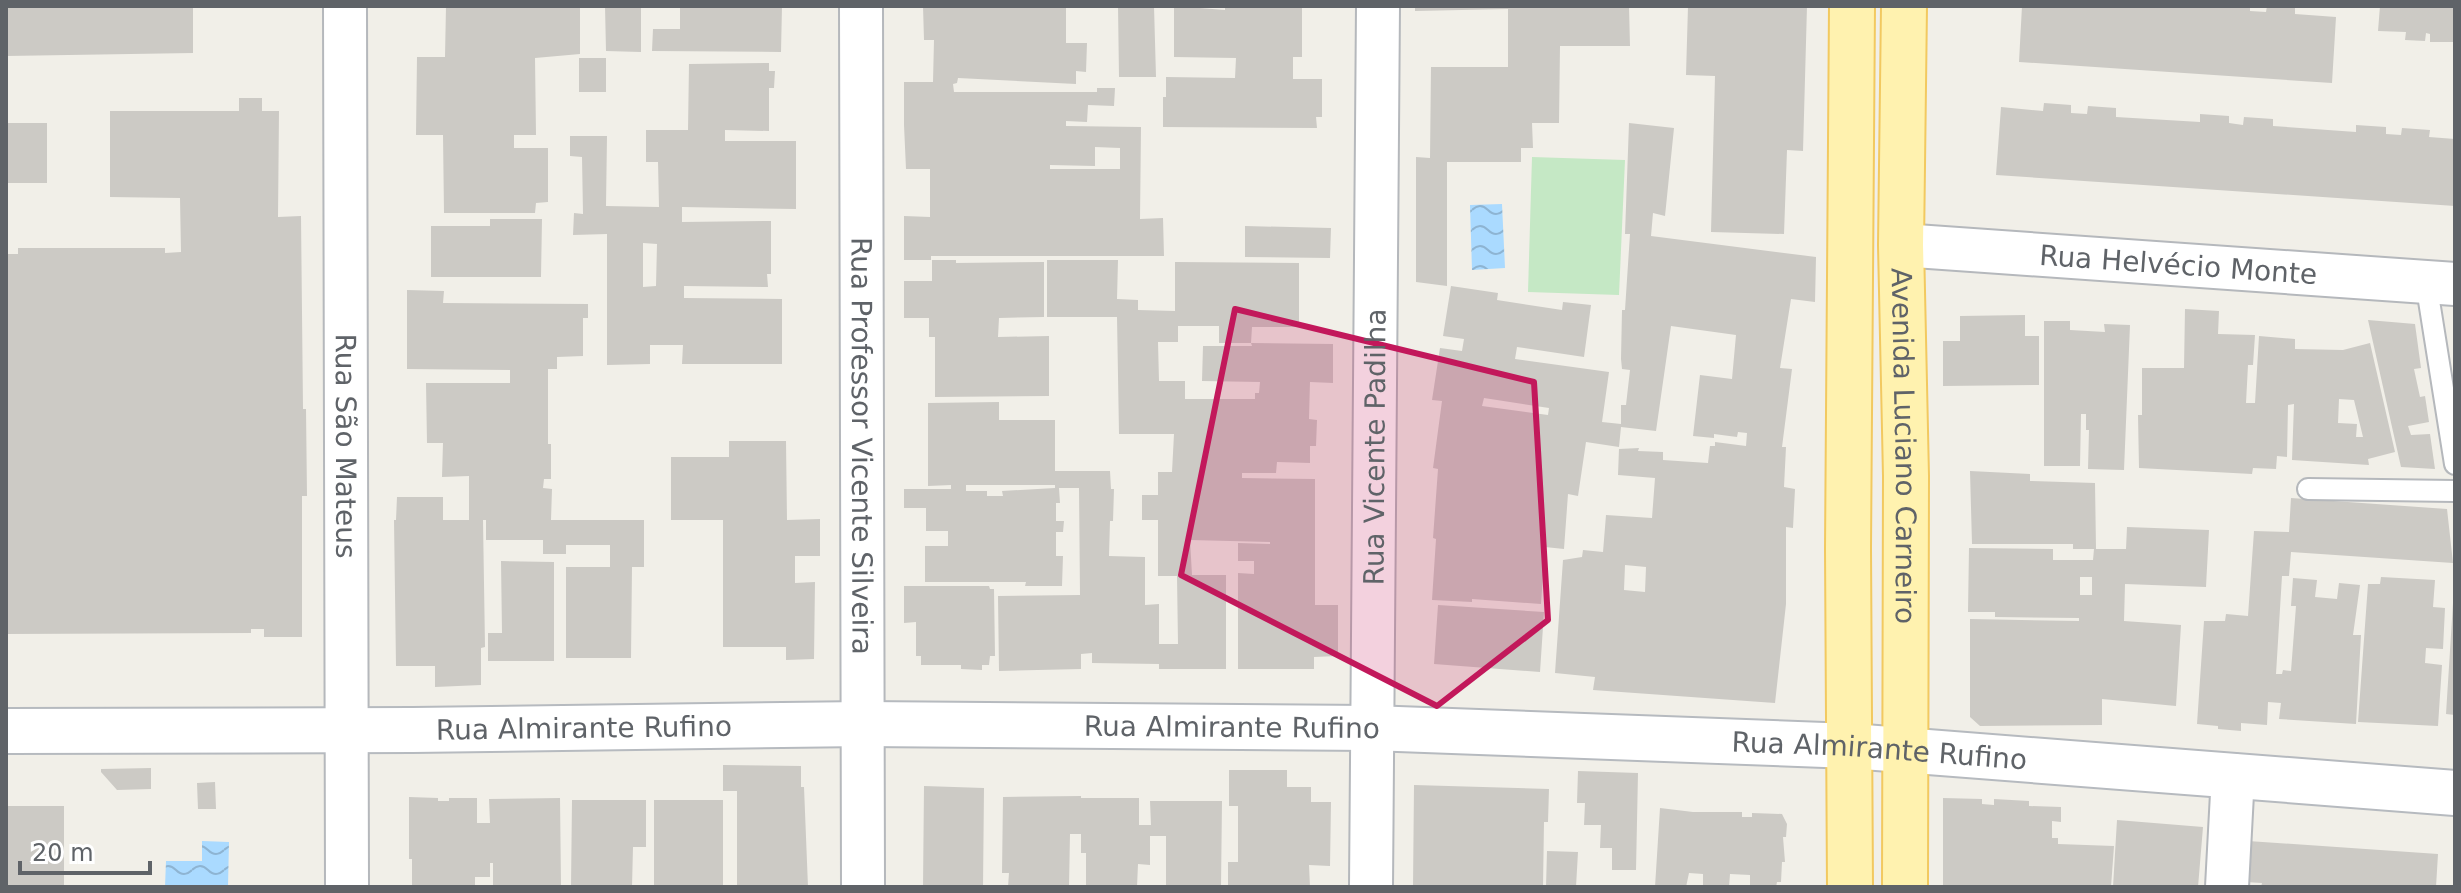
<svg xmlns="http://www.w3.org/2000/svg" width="2461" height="893" font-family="'DejaVu Sans',sans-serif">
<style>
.pitch{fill:#c5e8c5}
.water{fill:url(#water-waves)}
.building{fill:#cccac5;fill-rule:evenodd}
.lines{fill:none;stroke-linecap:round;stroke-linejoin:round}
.lane-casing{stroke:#b5b8bc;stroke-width:24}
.street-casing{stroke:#b5b8bc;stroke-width:46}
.secondary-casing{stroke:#b6babf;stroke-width:48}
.primary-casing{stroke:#f2c960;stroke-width:48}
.lane{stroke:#fff;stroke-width:20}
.street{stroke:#fff;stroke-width:42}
.secondary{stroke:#fff;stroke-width:44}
.primary{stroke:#fff2af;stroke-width:44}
.marked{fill:#c2185b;fill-opacity:0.2;stroke:#c2185b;stroke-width:6;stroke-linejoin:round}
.labels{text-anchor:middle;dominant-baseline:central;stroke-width:7;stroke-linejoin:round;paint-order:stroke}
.street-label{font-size:28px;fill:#5f6368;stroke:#fff}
</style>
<defs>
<pattern id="water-waves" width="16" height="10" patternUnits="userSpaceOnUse" patternTransform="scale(2)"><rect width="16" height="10" fill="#aadaff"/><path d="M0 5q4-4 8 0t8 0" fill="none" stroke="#8eb4d2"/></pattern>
</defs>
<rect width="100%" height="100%" fill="#f1efe8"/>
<path class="pitch" d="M1532,157L1625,160L1619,295L1528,292Z"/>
<path class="water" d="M1502,204L1505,268L1472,270L1470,205Z
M202,841L229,842L228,887H165L166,861H202Z"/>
<path class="building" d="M6,6L193,8V53L6,56Z
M446,6H580V54L535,58L536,135H514V148H548V202L536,203L535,213H444L443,135H416L417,57H445Z
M605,6H641V52L606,51Z
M680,6H782L781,52L652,51L653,29H680Z
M923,6H1066V43H1087L1086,72L1076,71V84L958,78L957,83L953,84L954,92H1097V88H1115L1114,106L1088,105L1087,122L1066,121V126L1141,127L1140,219L1163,218L1164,256H931V260H904V216L930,217V169H906L904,125V82H933L934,40H924ZM1095,147L1120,148V169H1050V165L1095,166Z
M1118,6H1154L1156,77H1119Z
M1174,6L1225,10V6H1302V57H1293V79H1322V117H1316L1317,128L1163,127V97H1166V77L1235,78L1236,58L1174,57Z
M1415,6H1629L1630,46H1560L1559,123H1532L1533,148H1521V162H1447V286L1416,282V157L1430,158L1431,67H1508V9L1415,11Z
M1688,6H1807L1803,151L1787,150L1784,234L1711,232L1715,76L1686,75Z
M2022,6H2191L2221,8V6H2250V11L2266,12L2267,6H2283L2295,7V14L2336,17L2332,83L2019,62Z
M2380,6H2455V42H2430V34L2426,33L2425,41L2405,40L2406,32L2378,31Z
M579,58H606V92H579Z
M769,63V71H775L774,88H769V131L725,130V141H796V209L682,207V222L771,221V274H767L768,287L684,286V298L782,299V364H682L683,345H650V364L607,365V234L573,235L574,213L583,214L582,157L570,156V136H607L606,206L659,207L658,162H646V130H688L689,64ZM643,243L657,244L656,286L643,287Z
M239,98H262V111H279L278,217L301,216L303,409H306L307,496H302V637H264V629H251V633L6,634V254H18V248H165V253L181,252L180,198L110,197V111H239Z
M2044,103L2071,105V113L2087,114L2088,106L2116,108V117L2200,122V114L2229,116V123L2243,125L2244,117L2273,119V126L2356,132V125L2386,127V134L2401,135L2402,128L2430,130L2429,137L2455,139V206L1996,175L2001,107L2043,111Z
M6,123H47V183H6Z
M1629,123L1674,128L1665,216L1653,213L1651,236L1816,257L1815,302L1791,299L1780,368L1792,369L1782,447H1786L1784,487L1795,489L1793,528L1786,527V604L1775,703L1593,690L1595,677L1555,673L1563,560L1582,557L1583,550L1603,552L1606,515L1652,518L1655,478L1618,475L1619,449L1639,448L1638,451L1663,452V460L1708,463L1710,446H1715V442L1746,446L1747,433L1738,432L1737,437L1714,434V438L1693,436L1700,375L1732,379L1736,335L1671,326L1656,431L1621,427L1619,447L1586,442L1578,496L1568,494L1564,549L1545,547L1541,604L1472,599V602L1432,600L1436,539L1433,538L1438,469L1433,468L1442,401L1432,400L1440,348L1462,351L1464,339L1443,336L1451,286L1498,293L1497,300L1562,310L1563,302L1591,305L1584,357L1517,347L1515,359L1609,372L1602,422L1621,424V405H1626L1630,370L1622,369L1621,359L1622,310H1625L1630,234H1625ZM1484,398L1549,408L1548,415L1482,406ZM1625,565L1646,567L1645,592L1624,590Z
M490,219H542L541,277H431V226H490Z
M1245,226L1331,228L1330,258L1245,257Z
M932,260H956V263L1044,262V317L999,318L998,337L1049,336V396L935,397V337H929V318H904V281H932Z
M1047,260H1118L1117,299L1138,300V310L1175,311V262L1299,263V327H1252L1251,343H1219V326H1178V342H1158L1159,381H1185V399H1255V393H1259L1260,382L1202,381L1203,346H1252L1251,343L1333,344V383L1310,382L1309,419L1317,420L1316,446H1310V463L1277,462L1276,473H1242V478L1315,479V605H1338V656L1314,657V669H1238V573L1254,574V561H1238V543L1270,544V542L1190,540L1192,575H1226V669H1159V664L1092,663V653L1081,654V669L999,671L998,596L1080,595L1079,488H1059L1060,503H1056V521H1064L1063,532H1056V556H1063L1062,586H1025L1026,582H925V546H948V531H926V508H904V489H951V485L928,486V403L999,402V420H1055V471H1110L1111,489H1114L1113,521H1110L1109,556L1145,557V605L1159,604V644H1178L1177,576H1158V520H1142V495H1158V472H1172L1174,434H1119L1117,317H1047ZM966,485H1055V488L1002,491L1003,496H987V491H966Z
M407,290L444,291L443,303L588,304V318H583V356L557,357V369H548V444H551V479H544L543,488L552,489L551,520H644V567H632L631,658H566V567H610V545H566V554H543V540H486V520H483L485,647L481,648V685L435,687V666H396L394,520H396L397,497H443V520H469V476L442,477L443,443H427L426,383H510V370L407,369Z
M2185,309L2219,311L2218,334L2255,335L2253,365H2248L2246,403H2255L2259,336L2295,339V349L2343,350L2370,343L2395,452L2368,459L2369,465L2292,460L2294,404L2288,405L2287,457L2277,456L2276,469L2253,468L2252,474L2139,468L2138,415H2142V368H2184ZM2339,399L2354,400L2363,437H2356L2357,424L2338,423Z
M2025,315V336H2039V385L1943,386V341H1960V316Z
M2368,320L2415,324L2421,368L2414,369L2420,397L2425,396L2429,422L2408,426L2411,435L2430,434L2435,469L2401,467Z
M2044,321H2070V330L2105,332L2104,324L2130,325L2124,470L2088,469L2089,430H2086V414H2081L2080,466H2044Z
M729,441H786L787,520L820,519V556H795V583L815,582L814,659L786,660V647H723V520H671V457H729Z
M1970,471L2030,474V481L2095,483L2096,549H2126L2127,527L2209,530L2206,587L2125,584L2124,621L2181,625L2176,706L2102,699V725L1980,726L1970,717V619L2079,621V618L1995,617V612H1968L1969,548L2053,549V560H2093L2094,549H2073V544H1972ZM2080,577H2092V595H2080Z
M2291,498L2447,509L2453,563L2291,552L2289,576H2282L2276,674H2282L2283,670L2291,671L2296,606H2291L2293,578L2317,580L2315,597L2337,599L2339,583L2360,585L2353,635H2361L2356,724L2279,719L2281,703L2268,702L2267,725L2241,723V731L2218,729V726L2197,724L2204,621H2225L2226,614L2248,616L2254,531L2289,532Z
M501,561L554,562V661H488V633H502Z
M2381,577L2435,580L2433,607L2445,608L2443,649L2426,648L2425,663L2442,665L2438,726L2358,722L2368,584H2380Z
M904,586H989L990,589H994L995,656H990L989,665H982V670L961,669V665H921V656H916V622L904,623Z
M2453,603L2455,604V715L2446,714Z
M1438,605L1544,612L1540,672L1434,664Z
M723,765L801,766V787H804L808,887H737V791H723Z
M151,768V789L117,790L101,772V769Z
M1229,770H1287V787H1311V802H1331L1330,866L1309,865L1310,887H1228V862H1238V806H1229Z
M1578,771L1638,773L1636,870H1612V848H1600L1601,825H1584L1585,803H1577Z
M215,782L216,809H198L197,783Z
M1414,785L1549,789L1548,822H1544L1543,887H1413Z
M924,786L984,788L983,887H923Z
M1081,796V798H1139V825H1151L1150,801H1222L1221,887H1166V836H1150V865L1138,864L1137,887H1086V853H1081V834H1070L1069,887H1008L1009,873H1002L1003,797Z
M409,797L438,798V801H449V798H477V823H490L489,799L560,798L561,887H493V863H490V877H475V887H412V859H409Z
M1943,798L1982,799V804L1994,805V799L2029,801V806L2061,807V822L2052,821V838H2058V844L2114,846L2111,887H1943Z
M572,800H646V847H633L632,887H571Z
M654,800H723V887H654Z
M6,806H64V887H6Z
M1660,808L1693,812H1742V817H1752V813L1782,814L1787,824L1786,837H1783L1785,862H1782L1781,882H1777L1776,887H1750V875L1730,874L1729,887H1703V874L1689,873L1686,887H1655Z
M2117,820L2203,827L2198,887H2113Z
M2248,841L2438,854L2436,887H2261L2262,883L2245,882Z
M1547,851L1578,852L1576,887H1546Z"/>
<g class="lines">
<defs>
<path id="lane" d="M2426,282L2455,464
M2308,489L2455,491"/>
<g id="street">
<path id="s1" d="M345,6L347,887"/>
<path id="s2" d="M861,6L863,887"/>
<path id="s3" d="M1901,245L2455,284"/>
<path id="s4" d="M1371,887L1378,6"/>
<path d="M2227,887L2233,775"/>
</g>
<g id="secondary">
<path id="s5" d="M6,731L413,730L864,724L1371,728L1851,746L2455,793"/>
</g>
<g id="primary">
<path id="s6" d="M1904,6L1901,245L1906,476L1905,887"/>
<path d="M1850,887L1848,549L1852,6"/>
</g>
</defs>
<use href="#lane" class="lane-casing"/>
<use href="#street" class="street-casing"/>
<use href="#secondary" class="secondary-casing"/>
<use href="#primary" class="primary-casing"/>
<use href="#lane" class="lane"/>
<use href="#street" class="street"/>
<use href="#secondary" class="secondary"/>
<use href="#primary" class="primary"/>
</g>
<path class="marked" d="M1235,309L1534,382L1548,620L1437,706L1181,575Z"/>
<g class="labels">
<g class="street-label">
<text stroke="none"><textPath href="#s3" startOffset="278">Rua Helvécio Monte</textPath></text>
<text stroke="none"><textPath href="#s6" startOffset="440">Avenida Luciano Carneiro</textPath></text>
<text stroke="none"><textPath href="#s1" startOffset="440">Rua São Mateus</textPath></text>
<text stroke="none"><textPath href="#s2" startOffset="440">Rua Professor Vicente Silveira</textPath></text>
<text stroke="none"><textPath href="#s4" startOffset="440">Rua Vicente Padilha</textPath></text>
<text stroke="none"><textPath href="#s5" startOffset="578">Rua Almirante Rufino</textPath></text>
<text stroke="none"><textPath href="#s5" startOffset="1226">Rua Almirante Rufino</textPath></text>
<text stroke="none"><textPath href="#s5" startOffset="1874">Rua Almirante Rufino</textPath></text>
</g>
</g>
<rect width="2461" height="893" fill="none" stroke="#5f6368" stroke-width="16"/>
<path d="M20 861v12h130v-12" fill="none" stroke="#5f6368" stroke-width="4"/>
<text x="32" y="861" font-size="24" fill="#5f6368" stroke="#ffffff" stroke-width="6" paint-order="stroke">20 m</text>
</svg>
